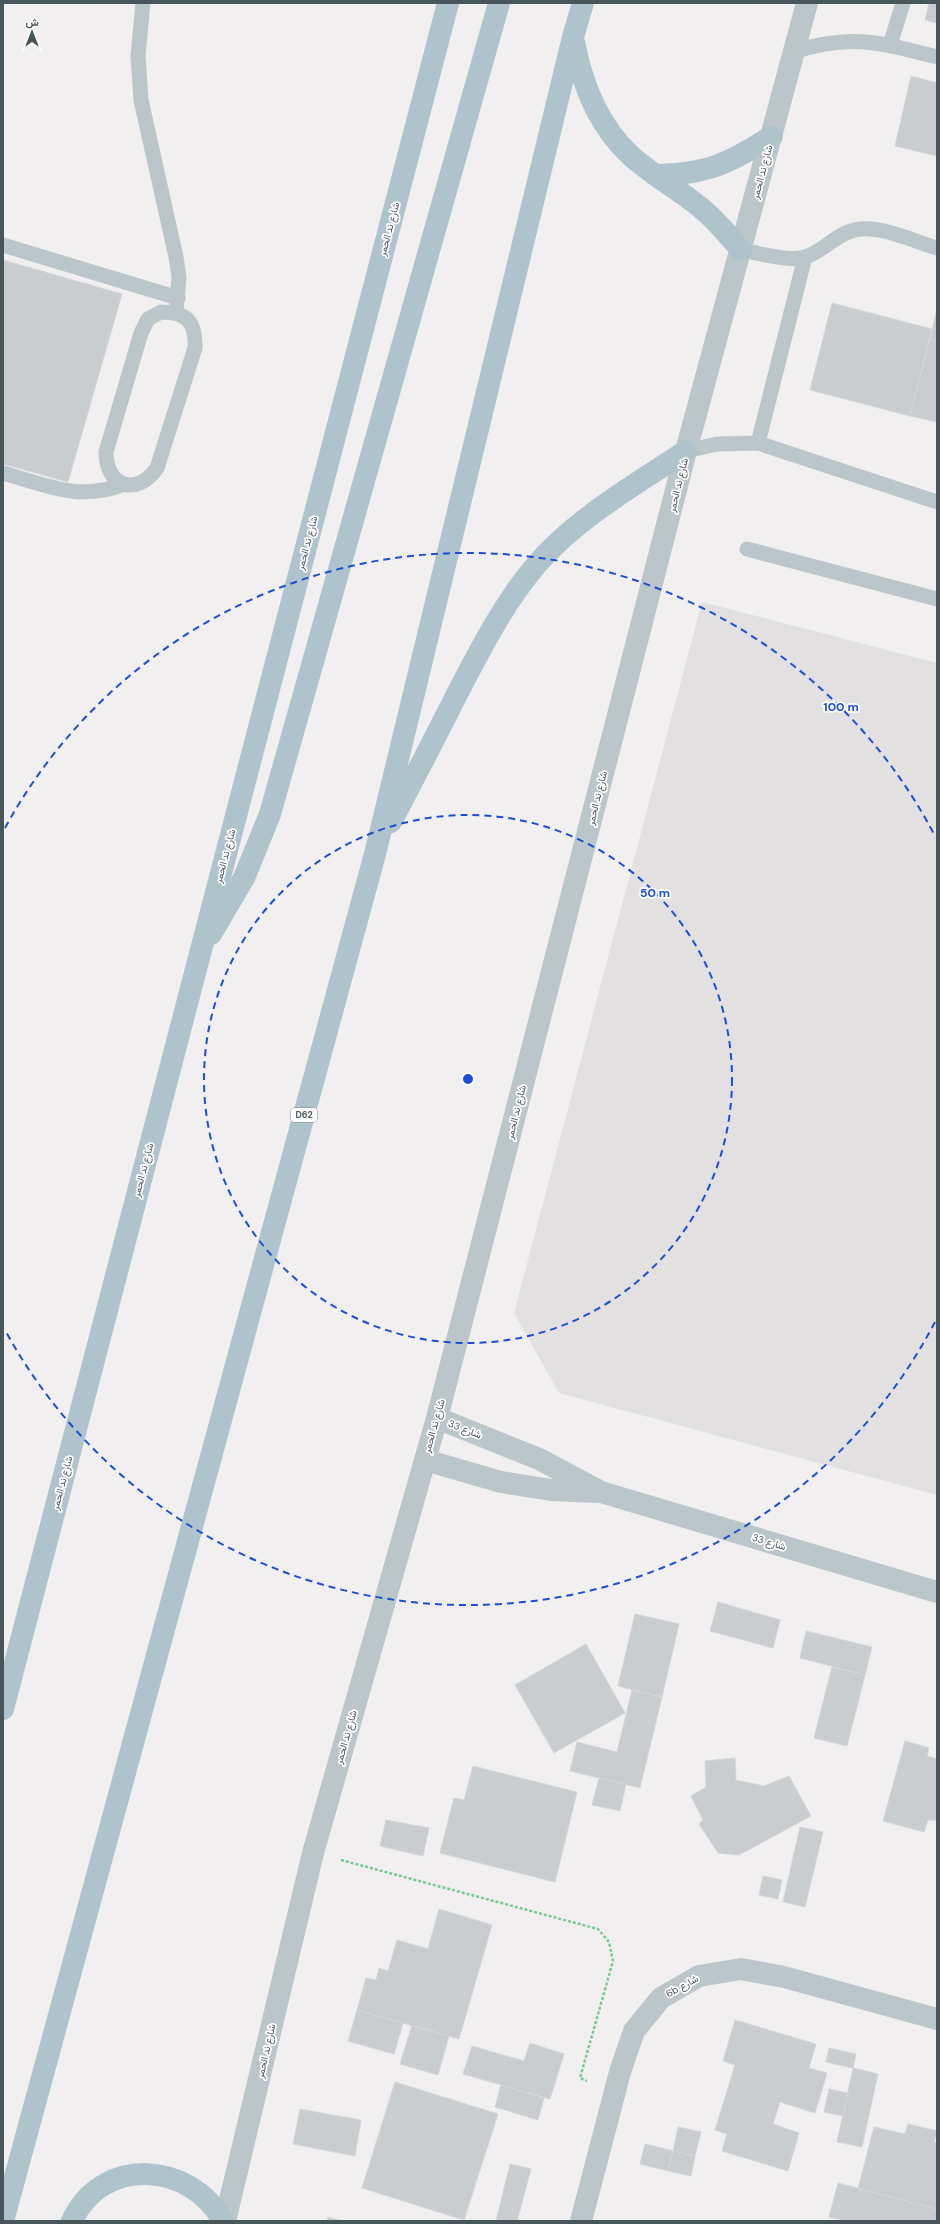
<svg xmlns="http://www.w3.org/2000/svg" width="940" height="2224" font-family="'DM Sans',Vazirmatn,sans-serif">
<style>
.education{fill:#e2e0e0}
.building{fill:#c9cdd0;stroke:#d3d6da}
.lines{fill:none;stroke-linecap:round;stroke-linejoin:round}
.path{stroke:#78ca93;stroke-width:2.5;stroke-dasharray:3 2;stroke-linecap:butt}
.service{stroke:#bbc6cb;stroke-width:15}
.minor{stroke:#bbc6cb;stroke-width:22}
.primary{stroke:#afc3cd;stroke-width:22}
.ring{fill:none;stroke:#1d4ed8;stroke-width:2;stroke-dasharray:7 5}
.labels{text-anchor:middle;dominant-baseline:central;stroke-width:3.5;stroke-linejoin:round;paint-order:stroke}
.shield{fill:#fff;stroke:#7f898c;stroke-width:1}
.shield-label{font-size:9px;font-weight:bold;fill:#48565b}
.street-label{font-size:10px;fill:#48565b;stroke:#fff}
.centre{fill:#1d4ed8;stroke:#fff;stroke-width:2}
.ring-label{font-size:12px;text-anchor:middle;font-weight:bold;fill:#1d4ed8;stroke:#fff;stroke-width:3.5;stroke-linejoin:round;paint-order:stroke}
</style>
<rect width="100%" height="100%" fill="#f1efef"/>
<path class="education" d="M702,602L937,663V1495L559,1393L514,1313Z"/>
<path class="building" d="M929,3H937V23L925,20Z
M911,76L937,83V156L895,146Z
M3,260L122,294L68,482L3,464Z
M832,303L932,329L910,416L810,390Z
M937,309V341L930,339Z
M930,339L937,341V422L910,416Z
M718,1602L780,1620L773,1648L710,1631Z
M635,1614L679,1624L662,1697L618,1686Z
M806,1631L872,1647L865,1675L800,1658Z
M586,1644L625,1713L554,1753L515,1685Z
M832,1667L865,1675L847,1746L814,1738Z
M632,1690L662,1697L640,1788L570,1771L577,1742L617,1752Z
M905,1741L929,1748L927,1756L937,1759V1820H928L924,1832L883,1821Z
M735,1758L736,1780L764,1786L789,1776L811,1816L739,1855L718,1853L699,1824L703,1820L691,1796L706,1787L705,1761Z
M473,1766L577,1792L555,1882L440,1853L454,1798L464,1800Z
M599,1778L626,1784L620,1811L592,1805Z
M386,1820L429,1828L423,1856L380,1846Z
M800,1827L823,1832L805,1907L783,1902Z
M763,1876L782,1880L778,1899L759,1895Z
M439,1909L492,1925L459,2039L357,2010L366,1978L376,1980L379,1968L388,1971L397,1940L428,1949Z
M357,2010L403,2023L394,2054L348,2041Z
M735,2020L816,2044L809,2068L827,2073L815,2113L780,2102L773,2124L799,2133L788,2171L722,2151L727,2134L715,2130L735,2065L723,2061Z
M412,2025L449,2036L438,2075L400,2064Z
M530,2043L564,2054L550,2099L463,2074L472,2046L524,2061Z
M829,2048L856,2054L853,2068L826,2062Z
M853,2068L878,2074L862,2147L837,2142Z
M395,2082L498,2114L464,2220L362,2188Z
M501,2085L544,2098L538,2120L495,2107Z
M829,2089L848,2093L843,2116L824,2112Z
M300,2109L361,2120L355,2156L293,2144Z
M908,2124L937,2131L934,2142L937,2143V2209L858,2189L874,2127L905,2134Z
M678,2127L701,2132L695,2156L673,2151Z
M645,2144L673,2151L668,2171L640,2164Z
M673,2151L695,2156L691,2176L668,2171Z
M510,2164L531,2169L517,2221H496Z
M838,2183L937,2209V2221H846L829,2217Z
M328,2217L342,2221H327Z"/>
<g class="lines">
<path class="path" d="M341,1860L598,1929L609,1942L613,1961L580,2078L587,2081"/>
<path class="service" d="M143,3L138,56L141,100L176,257L179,277L176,312
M890,45L903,3
M794,52C851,33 881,43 937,57
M3,245L178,298
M741,250C761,253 786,262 805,257C825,251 838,231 860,229C885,227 913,241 937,248
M161,312C187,312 196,322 195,348L157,468C137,497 106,487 106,452L141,333L148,319Z
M758,443L805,257
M686,451L717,444L758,443L937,502
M3,473C46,485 80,502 124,484
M747,549L937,599"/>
<path class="minor" d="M437,1418L539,1459L601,1492L937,1592
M425,1460L501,1482L551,1490L598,1492
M225,2221L313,1853L437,1418L686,451L807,3
M581,2221L620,2072L634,2031L661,1998L699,1976L741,1969L784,1977L937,2019"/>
<path class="primary" d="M574,42C582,84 598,125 630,155C652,175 678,189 701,208C716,220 728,235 741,250
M655,175C707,174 729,164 772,136
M391,822C413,780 435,738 456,696C480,650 503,604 537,564C578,517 635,485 686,451
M211,934L244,878L270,814L499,3
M3,1709L448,3
M3,2221L375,854L573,37L583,3
M72,2221C102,2155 191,2162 223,2221"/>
</g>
<g class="ring">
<circle cx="468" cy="1079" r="264"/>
<path d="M935 1322A527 527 0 0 1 5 1330M5 828A527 527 0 0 1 935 836"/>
</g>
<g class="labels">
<rect class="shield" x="291" y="1108" width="26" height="14" rx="3"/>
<g class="shield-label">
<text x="304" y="1115">D62</text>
</g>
<g class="street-label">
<text transform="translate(762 172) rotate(-75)">شارع ند الحمر</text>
<text transform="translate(389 229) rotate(-75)">شارع ند الحمر</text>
<text transform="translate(678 485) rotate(-76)">شارع ند الحمر</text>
<text transform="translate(307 543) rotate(-75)">شارع ند الحمر</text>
<text transform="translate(597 798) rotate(-76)">شارع ند الحمر</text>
<text transform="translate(225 856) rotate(-75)">شارع ند الحمر</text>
<text transform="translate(516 1112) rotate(-76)">شارع ند الحمر</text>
<text transform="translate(143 1170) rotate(-75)">شارع ند الحمر</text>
<text transform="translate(434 1426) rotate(-74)">شارع ند الحمر</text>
<text transform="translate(465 1429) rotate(21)">شارع 33</text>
<text transform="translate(62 1483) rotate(-75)">شارع ند الحمر</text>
<text transform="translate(769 1542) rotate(17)">شارع 33</text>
<text transform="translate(346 1737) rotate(-74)">شارع ند الحمر</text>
<text transform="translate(682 1986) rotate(-29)">6b شارع</text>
<text transform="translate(266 2051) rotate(-77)">شارع ند الحمر</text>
</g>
</g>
<circle cx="468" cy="1079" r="6" class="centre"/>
<g class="ring-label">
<text x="841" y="711">100 m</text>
<text x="655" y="897">50 m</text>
</g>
<rect width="940" height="2224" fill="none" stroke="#48565b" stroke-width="8"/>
<g transform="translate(32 32)" stroke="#ffffff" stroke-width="3" paint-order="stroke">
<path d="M0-3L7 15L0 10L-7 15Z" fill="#48565b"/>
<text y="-6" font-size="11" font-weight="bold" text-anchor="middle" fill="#48565b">ش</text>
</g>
</svg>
